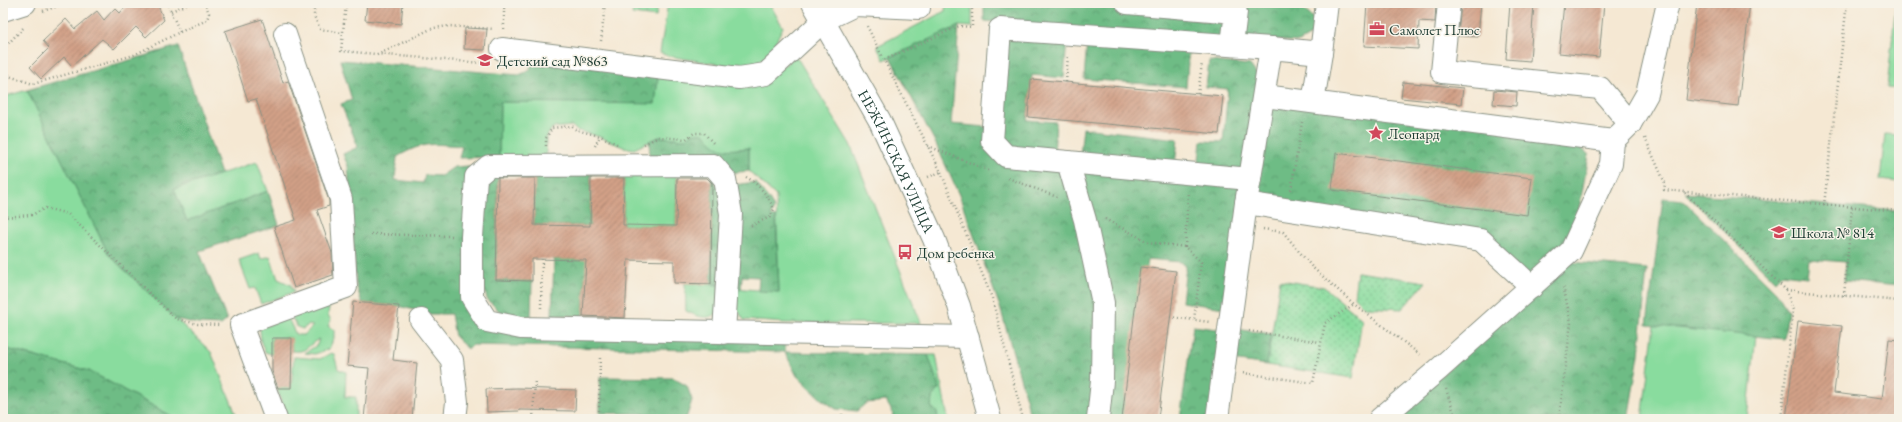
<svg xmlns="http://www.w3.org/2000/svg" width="1902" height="422" font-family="'EB Garamond',serif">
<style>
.grass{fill:#89dc9e;stroke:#548c69}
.forest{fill:url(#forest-crowns);stroke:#467c5c}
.park{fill:url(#park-dots);stroke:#548c69}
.building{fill:url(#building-hatch)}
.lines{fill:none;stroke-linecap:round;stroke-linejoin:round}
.minor-casing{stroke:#8a9284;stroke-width:24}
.path{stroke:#8a9284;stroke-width:2.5;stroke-dasharray:1 3;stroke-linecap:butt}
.minor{stroke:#fff;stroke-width:22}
.labels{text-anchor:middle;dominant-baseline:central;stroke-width:3;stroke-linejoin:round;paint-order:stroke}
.poi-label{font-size:15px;fill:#1f3d34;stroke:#f7f3e8;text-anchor:start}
.street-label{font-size:15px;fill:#1f3d34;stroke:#f7f3e8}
</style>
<defs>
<pattern id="forest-crowns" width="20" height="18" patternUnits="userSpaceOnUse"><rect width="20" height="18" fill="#6ebc85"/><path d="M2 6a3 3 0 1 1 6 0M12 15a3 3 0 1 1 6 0" fill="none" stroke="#5a9a6e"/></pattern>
<pattern id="park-dots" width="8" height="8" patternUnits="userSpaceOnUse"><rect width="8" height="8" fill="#89dc9e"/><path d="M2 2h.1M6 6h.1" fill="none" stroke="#6fb482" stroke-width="1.8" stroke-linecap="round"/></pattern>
<pattern id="building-hatch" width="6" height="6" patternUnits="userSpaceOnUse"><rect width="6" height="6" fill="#d2a087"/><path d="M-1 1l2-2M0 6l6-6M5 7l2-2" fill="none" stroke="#aa846f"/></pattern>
</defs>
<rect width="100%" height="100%" fill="#f7f3e8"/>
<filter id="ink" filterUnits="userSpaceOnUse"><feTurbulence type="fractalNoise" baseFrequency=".025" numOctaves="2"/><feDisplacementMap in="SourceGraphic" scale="8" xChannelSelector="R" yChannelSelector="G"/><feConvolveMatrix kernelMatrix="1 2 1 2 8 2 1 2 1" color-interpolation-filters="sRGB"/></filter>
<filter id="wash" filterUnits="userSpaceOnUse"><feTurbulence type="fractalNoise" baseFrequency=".012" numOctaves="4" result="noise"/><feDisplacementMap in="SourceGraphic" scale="16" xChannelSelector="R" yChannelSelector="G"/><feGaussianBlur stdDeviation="0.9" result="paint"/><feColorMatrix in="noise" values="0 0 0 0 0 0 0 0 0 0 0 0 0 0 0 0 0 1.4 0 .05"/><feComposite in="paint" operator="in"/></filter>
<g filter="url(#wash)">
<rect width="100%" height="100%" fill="#f5e8d3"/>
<path class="grass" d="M668,3H769L783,27L768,57L742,68L668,56L660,53Z
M946,3H972V27L959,26L884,60L877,46L945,11Z
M1896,3H1899V89L1887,88Z
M796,56L850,144L921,323H785L744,320L734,305L735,288L779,292L776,196L749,171V148L728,150L718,148L710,141L694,133L686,139L659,137L634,149L623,147L600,137L576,130L572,126L552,128L546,138V166L499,157L500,102L655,103L658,77L750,88L768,78Z
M27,90L109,255L211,352L238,419H177L89,371L3,348V97Z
M1885,134L1899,135V182L1880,180Z
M257,162L268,191L187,221L174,189Z
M624,174L677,175L676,226L623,225Z
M259,253L261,259L270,256L278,279L291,285L294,292L261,304L255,288L250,289L239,260Z
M685,283L719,285L717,313C707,321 697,316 686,311Z
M330,300L328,315L331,320L328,326L334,330V338L329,349L315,354L305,353L317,345L319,339C307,345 308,353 292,351L291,338H272V351H280L275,355L265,352L261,342L260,329L287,316L296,335H304L313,326L308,325L303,329L297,327L290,314Z
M1654,325L1756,336L1747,419H1642Z
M331,353L334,354L338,369L346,372L345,397H356V419H287L277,388H291L294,357L320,359Z
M928,355H936L948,419H938L937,412L931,407L932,397L939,388Z"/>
<path class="forest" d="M984,3H1078L1219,23L1234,30L1232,44L984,21Z
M1188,3H1285L1300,6L1315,20L1311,35L1299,42L1246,38L1237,27Z
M959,26L951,124L987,127V144L1065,167L1100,301L1093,419H1030L1027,402L1000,307L959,195L935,142L890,57Z
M1067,39L1064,78L1032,75L1027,120L1056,122L1054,155L1008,151L998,136L1004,40Z
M1087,41L1189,50L1186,87L1084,79Z
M178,46L221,174L174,189L187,221L268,191L279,225L199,251L227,320L221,325L198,324L176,319L109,255L27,90Z
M532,58L658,77L655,104L500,102L499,157L459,158L462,146C432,144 424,141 397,157L395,180L423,183L425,175L441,176L454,167L469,166L466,236L478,323L785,344V352L928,355L939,388L932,397L931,407L937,412L938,419H892L893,413L886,401L866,403L857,411L836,409L821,399L797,376L785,352L472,345L468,349L455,337L451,314H429L399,306L362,303L356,285L348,166L343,154L358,147L341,104L352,100L340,60L519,75L530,70Z
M1209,61L1250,65L1259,77L1249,165L1235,174L1198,170L1201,141L1223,142L1228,89L1206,87Z
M1264,96L1566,135L1589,155L1571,251L1532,287L1481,240L1246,203Z
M1083,128L1178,139L1175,165L1080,154Z
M694,133H704C720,153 725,150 749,148V171L728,173L650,158L649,141L659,137L686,139Z
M1078,168L1242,184L1225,308L1182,302L1186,266L1181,262L1148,259L1124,419H1107Z
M498,174L496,280L532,281L531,316L503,315L487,299L479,269L484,179Z
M535,174H591L590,226L534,225Z
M712,176L723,199L719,285L711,284Z
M756,182C762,192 770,198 774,209L771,216L776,217L779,292L758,291L759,277L742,276L741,290L735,288L726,186Z
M1685,193L1899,211V286L1844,281L1846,262L1809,259L1807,277L1781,274L1775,281Z
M1663,198L1683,200L1776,292L1788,311L1784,339L1647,325Z
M554,259L611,260L585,278L583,316L552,315Z
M1572,262L1647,269L1639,355L1628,419H1390Z
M1193,326L1225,330L1214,419H1180Z
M1229,328L1271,334L1267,365L1225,359Z
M3,348L89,371L177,419H3Z
M600,377L673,378L687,386L692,400L686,419H657V414L600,413Z"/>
<path class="park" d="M634,3H658L656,17L632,14Z
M1357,272L1426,282L1402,309L1364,307L1354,297Z
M1280,280L1324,287L1362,319L1353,378L1267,365Z"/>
<g id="blocks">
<path class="building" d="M129,3H157L164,20L146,37L136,27L114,49L102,39L72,66L64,57L41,79L30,67L49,48L43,41L66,19L75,29L97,11L104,20L115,8L120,13Z
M367,3H403L401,24L365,20Z
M1367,3H1436L1435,22L1419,21L1418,49L1364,46Z
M1461,3H1481L1478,37L1458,36Z
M1510,3H1534L1530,61L1506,59Z
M1564,3H1604L1599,57L1559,53Z
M1697,3H1750L1738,106L1686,100Z
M262,19L283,83L288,81L329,201V206L317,210L332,253L333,275L294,288L274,227L296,220L256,99L248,101L225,31Z
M465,28L487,29L485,50L464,49Z
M1031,79L1223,96L1219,134L1028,117Z
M1403,82L1463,88L1461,104L1401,98Z
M1494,90L1517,92L1516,106L1493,104Z
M1336,153L1532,178L1527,215L1332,190Z
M498,178H535L534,225L590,226L591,178H624L623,225L676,226L677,178H707L712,183L711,284L674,283V261L628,260L625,318L583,316L586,260L532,259V281L496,280Z
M1140,267L1176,271L1158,419H1122Z
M353,302L399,306L393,360L417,363L412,419H364L369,368L347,366Z
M1798,321L1842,326L1834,393L1882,399L1889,339L1899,340V419H1786Z
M272,338H292L291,388H278L272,371Z
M518,388L576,390L575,411L519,410V411L487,412L486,389Z"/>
</g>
</g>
<g filter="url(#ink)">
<use href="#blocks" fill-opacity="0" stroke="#8a9284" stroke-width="1"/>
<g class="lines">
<defs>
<g id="minor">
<path id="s1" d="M813,3L880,121L934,239L959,306L990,419"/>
<path d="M1127,3L1236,12L1232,44"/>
<path d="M1449,3L1442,72L1600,88L1630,124"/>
<path d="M3,10L25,3"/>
<path d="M502,49L739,78L766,74L824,20L855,5L919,8"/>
<path d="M1264,96L1613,141"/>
<path d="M1313,102L1321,53"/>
<path d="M1068,162L1250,179"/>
<path d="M1246,203L1481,240L1532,287"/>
<path d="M421,320L452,360L457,402L455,419"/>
<path d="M724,333L731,214L725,179L713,165L489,166L476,177L472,237V297L487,321L521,328L968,337"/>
<path d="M276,419L241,325L346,287L341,199L285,34"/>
<path d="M1098,419L1102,381L1103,303L1085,220L1068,162L1006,156L992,141L1000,29L1271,48"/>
<path d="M1217,419L1246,203L1271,48L1321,53L1327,3"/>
<path d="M1380,419L1439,369L1571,251L1611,164L1613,141L1630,124L1647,94L1668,3"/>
</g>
</defs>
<use href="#minor" class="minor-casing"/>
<path class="path" d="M294,3L314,6V16L320,29L342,33
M346,3L341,51L482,63L486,60
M43,11L67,3
M171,11L191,3
M867,26L884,60
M504,29V3
M180,32L207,20L209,13L205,3
M601,41L605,3
M3,49L25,26
M377,55L433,28L449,26L494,29
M3,59L9,76L33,84L134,55L180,32L167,3
M1066,82L1068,55
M1198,94L1202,63
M1645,138L1665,183L1664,190L1899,211
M644,144L659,137L686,139L694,133H704L714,144
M546,146V138L552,128L572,126L576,130L600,136L617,144
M595,146L600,136
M928,146L990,171
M941,172L992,298L1023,419
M746,177C759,184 768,196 774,209L770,217L750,226
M928,177L941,172L884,60L959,26L972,27V3
M1008,178L1057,197
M1291,190L1302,122
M1685,193L1786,290L1793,310L1781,419
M1824,205L1847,3
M3,217L32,215L45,208L68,214L176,319L198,324L221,325
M1105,219L1148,242L1185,247L1201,262L1194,320L1210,322
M1263,229L1283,232L1312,267L1354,304L1422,356
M371,234L452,236
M1185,247L1188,193
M1786,290L1899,301
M1844,296L1852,207
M541,308L542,259
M1170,317L1194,320
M1249,331L1320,342
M1243,373L1313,383L1325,323L1354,304
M1446,389L1456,419
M533,419L535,380
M599,419L600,356
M842,419V413
M1559,419L1571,322L1563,286"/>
<use href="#minor" class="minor"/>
</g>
</g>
<defs>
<symbol id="office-bare" viewBox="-9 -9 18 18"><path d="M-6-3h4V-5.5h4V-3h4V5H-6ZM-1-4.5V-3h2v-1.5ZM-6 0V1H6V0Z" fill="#d1495b" stroke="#f7f3e8" stroke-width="2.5" paint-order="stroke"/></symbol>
<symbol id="school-bare" viewBox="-9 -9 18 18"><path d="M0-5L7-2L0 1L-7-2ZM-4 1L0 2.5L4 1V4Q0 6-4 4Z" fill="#d1495b" stroke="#f7f3e8" stroke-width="2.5" paint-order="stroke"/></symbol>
<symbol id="sight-bare" viewBox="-9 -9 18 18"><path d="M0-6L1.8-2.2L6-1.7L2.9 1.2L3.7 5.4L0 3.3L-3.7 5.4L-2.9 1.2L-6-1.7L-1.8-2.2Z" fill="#d1495b" stroke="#f7f3e8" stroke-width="2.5" paint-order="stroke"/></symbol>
<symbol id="bus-bare" viewBox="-9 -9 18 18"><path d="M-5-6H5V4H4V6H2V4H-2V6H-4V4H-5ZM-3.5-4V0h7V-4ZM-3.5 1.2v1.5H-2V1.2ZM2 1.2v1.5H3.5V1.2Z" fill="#d1495b" stroke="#f7f3e8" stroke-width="2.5" paint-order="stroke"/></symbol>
</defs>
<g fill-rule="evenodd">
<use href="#office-bare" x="1366" y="18" width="22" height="22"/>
<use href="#school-bare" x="474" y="49" width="22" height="22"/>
<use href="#sight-bare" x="1365" y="122" width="22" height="22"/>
<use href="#school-bare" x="1768" y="221" width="22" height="22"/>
<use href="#bus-bare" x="894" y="241" width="22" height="22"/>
</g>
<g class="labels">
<g class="poi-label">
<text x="1389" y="29">Самолет Плюс</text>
<text x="497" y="60">Детский сад №863</text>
<text x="1388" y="133">Леопард</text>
<text x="1791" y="232">Школа № 814</text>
<text x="917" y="252">Дом ребенка</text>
</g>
<g class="street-label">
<text stroke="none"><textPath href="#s1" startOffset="179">НЕЖИНСКАЯ УЛИЦА</textPath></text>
</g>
</g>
<rect width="1902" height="422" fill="none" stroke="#f7f3e8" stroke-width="16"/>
</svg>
